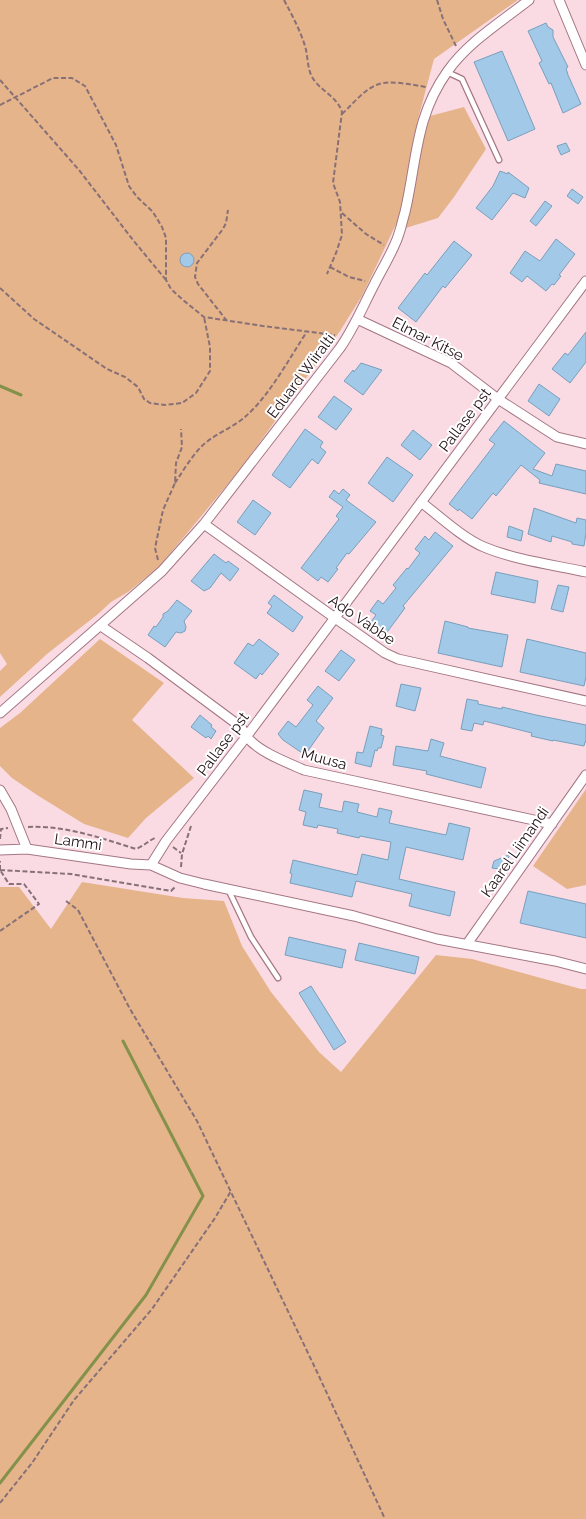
<svg xmlns="http://www.w3.org/2000/svg" width="586" height="1519" font-family="Raleway,sans-serif">
<style>
.green{fill:#e6b48b}
.lines{fill:none;stroke-linecap:round;stroke-linejoin:round}
.stream{stroke:#84914b;stroke-width:3}
.building{fill:#a2c9e7;stroke:#799fbc}
.service-casing{stroke:#a47683;stroke-width:7}
.minor-casing{stroke:#a47683;stroke-width:11}
.path{stroke:#887077;stroke-width:2;stroke-dasharray:5 2.5;stroke-linecap:butt}
.service{stroke:#fff;stroke-width:4.5}
.minor{stroke:#fff;stroke-width:9}
.labels{text-anchor:middle;dominant-baseline:central;stroke-width:4;stroke-linejoin:round;paint-order:stroke}
.street-label{font-size:15px;fill:#1f0f14;stroke:#fff}
</style>
<rect width="100%" height="100%" fill="#fadbe3"/>
<path class="green" d="M0,0H518L434,59L417,123L430,116L464,107L486,149L454,197L438,218L396,231L399,218L362,296L340,331L242,467L159,567L128,592L111,602L98,614L47,654L0,697V671L7,664L0,653Z
M100,639L164,683L132,720L194,778L146,818L128,838L84,824L37,795L12,778L0,766V728L20,713Z
M586,789V885L567,889L533,866Z
M82,882L183,898L224,901L242,946L271,992L319,1052L341,1072L436,955L472,959L581,989H586V1519H0V887H19L51,929Z"/>
<g class="lines">
<path class="stream" d="M0,386L21,395
M0,1483L146,1295L203,1196L123,1041"/>
</g>
<path class="building" d="M546,23L548,27L553,30V37L568,67L566,68L568,75L581,104L563,113L551,83L549,84L539,63L542,61L528,31Z
M502,51L535,129L508,141L474,62Z
M566,143L570,151L561,155L557,146Z
M500,171L508,174V172L529,188L525,198L513,193L492,220L476,208L493,186Z
M572,189L583,197L578,204L567,196Z
M545,201L552,206L536,226L530,221Z
M556,239L575,254L559,275L561,276L554,285L552,284L546,291L527,276L522,282L510,273L525,251L540,261Z
M454,241L472,255L445,288L443,286L416,322L398,308L425,273L427,275Z
M180 260a7 7 0 1 1 14 0a7 7 0 1 1-14 0Z
M586,332V362L570,383L552,369L565,353L568,355Z
M361,363L382,370L363,395L344,381L353,370L354,372Z
M539,384L560,399L549,416L528,401Z
M334,396L352,409L336,430L318,417Z
M504,421L545,453L533,469L552,476L556,464L586,471V494L539,483L540,480L521,465L496,496L493,493L472,519L459,509L458,511L449,504L495,444L489,440Z
M305,429L323,442L320,447L326,452L318,464L312,459L290,488L272,475Z
M413,430L432,445L420,460L401,445Z
M387,457L413,475L393,502L368,483Z
M343,489L350,495L346,500L376,522L349,554L347,553L336,568L338,569L328,582L321,577L318,581L301,568L339,519L336,516L343,507L329,497L334,490L339,494Z
M253,500L271,513L255,535L237,522Z
M534,508L576,523L577,518L586,520V533L584,546L572,544V542L552,536L551,542L528,534Z
M509,526L523,531L521,541L507,537Z
M435,532L453,546L403,606L405,608L385,635L370,623L376,615L370,611L378,600L383,604L396,588L393,585L407,568L408,569L420,553L415,549L425,536L429,540Z
M214,554L226,563L228,561L239,569L230,581L221,573L210,588L204,591L191,581Z
M496,572L538,581L535,603L491,594Z
M558,585L569,587L563,612L551,609Z
M274,595L303,617L293,632L267,613L272,606L268,603Z
M177,600L192,611L184,621L186,627L185,631L181,633L176,632L165,647L148,635L154,626L156,627L163,617V614L168,611Z
M445,621L468,627V628L508,635L502,667L438,653Z
M259,639L279,654L262,675L260,673L256,679L234,663L248,643L253,646Z
M527,639L586,653V677L584,686L520,672Z
M341,650L355,660L339,681L325,671Z
M401,684L421,688L415,711L396,706Z
M318,686L333,698L316,721L324,728L305,755L283,740L278,734L288,721L296,727L313,705L307,700Z
M467,699L478,701V704L502,709V707L536,715L586,725V742H585L584,746L553,740V741L531,736L532,733L484,721L483,725L474,723L472,731L461,729Z
M200,715L212,725L211,727L216,731L211,739L208,736L206,738L191,727Z
M370,726L382,729L381,735L384,736L381,748H378L377,751L375,750L371,767L355,763L357,752L363,753Z
M431,739L444,743L440,756L486,768L481,788L426,774L427,771L393,765L396,746L428,751Z
M304,790L322,794L319,807L342,812L344,801L359,804L357,812L377,817L379,808L392,811L389,823L446,835L449,823L470,828L463,860L406,847L399,879L455,892L450,916L409,906L412,894L356,881L352,897L290,883L292,874L290,873L293,860L357,875L362,854L388,860L391,842L360,836L359,838L337,833L338,829L318,825L317,828L303,825L306,812L299,810Z
M511,854L501,868L499,869L492,868L494,861Z
M528,891L586,904V938L520,923Z
M289,937L346,950L342,968L285,955Z
M359,943L419,957L415,974L355,960Z
M311,986L346,1042L334,1050L299,993Z"/>
<g class="lines">
<defs>
<path id="service" d="M447,72L462,79L499,160
M229,891L251,937L278,978"/>
<path id="minor" d="M559,0L586,65
M357,319L451,363L498,399L557,437L586,444
M421,502C439,516 464,539 484,547C515,560 554,565 586,572
M204,524L328,613L385,653L398,659L586,701
M101,626L148,658L241,727C243,730 244,734 247,737C259,752 286,762 304,770L552,824
M0,713L162,571L204,524L340,348C354,328 363,306 374,285C381,271 389,258 395,244C400,234 402,222 405,212C417,161 415,117 447,72C468,42 501,22 529,0
M0,790L11,809L27,849
M0,850L27,849L131,864L151,865L180,878L204,884L354,916L437,939L555,961L586,969
M151,865L166,841L246,737L586,281
M467,944L586,775"/>
</defs>
<use href="#service" class="service-casing"/>
<use href="#minor" class="minor-casing"/>
<path class="path" d="M284,0C292,15 300,30 305,46C308,56 307,67 312,77C320,91 337,96 342,112L333,183L340,202L342,235L336,253L327,274
M437,0L443,19L456,46
M0,80L79,170L133,240L166,280
M0,105L53,78H72L85,86L116,145L129,186L137,197L153,212L162,227L166,238V280L171,289L183,300L204,317L263,326L335,335
M342,114C353,104 364,89 379,84C390,80 414,85 426,87
M342,213L366,234L384,245
M330,267L349,277L365,281
M0,288L34,319L107,369L125,377L138,387L144,399L150,403L165,405L182,403L196,393L210,371V347L204,317
M227,321L198,284L195,277L197,263L223,229L226,223L228,210
M175,483C183,471 191,457 202,446C214,434 233,428 246,416C269,396 289,359 306,333
M158,560L155,548L163,510L175,483L176,463L182,447L181,429
M28,827C64,825 101,838 136,849C144,846 149,840 157,837
M0,839L1,829L8,828
M173,847L181,853
M181,867L182,854L191,826
M0,870L71,874L171,891L176,886
M0,870V861
M66,901L78,910L130,1009L197,1121L318,1374L385,1519
M0,931L39,904L24,884H9L0,870
M0,1503L32,1463L74,1400L152,1309L215,1218L231,1191"/>
<use href="#service" class="service"/>
<use href="#minor" class="minor"/>
</g>
<g class="labels">
<g class="street-label">
<text transform="translate(428 339) rotate(27)">Elmar Kitse</text>
<text transform="translate(301 376) rotate(-53)">Eduard Wiiralti</text>
<text transform="translate(465 420) rotate(-53)">Pallase pst</text>
<text transform="translate(362 620) rotate(34)">Ado Vabbe</text>
<text transform="translate(223 744) rotate(-53)">Pallase pst</text>
<text transform="translate(324 759) rotate(15)">Muusa</text>
<text transform="translate(78 842) rotate(8)">Lammi</text>
<text transform="translate(515 852) rotate(-55)">Kaarel Liimandi</text>
</g>
</g>
</svg>
